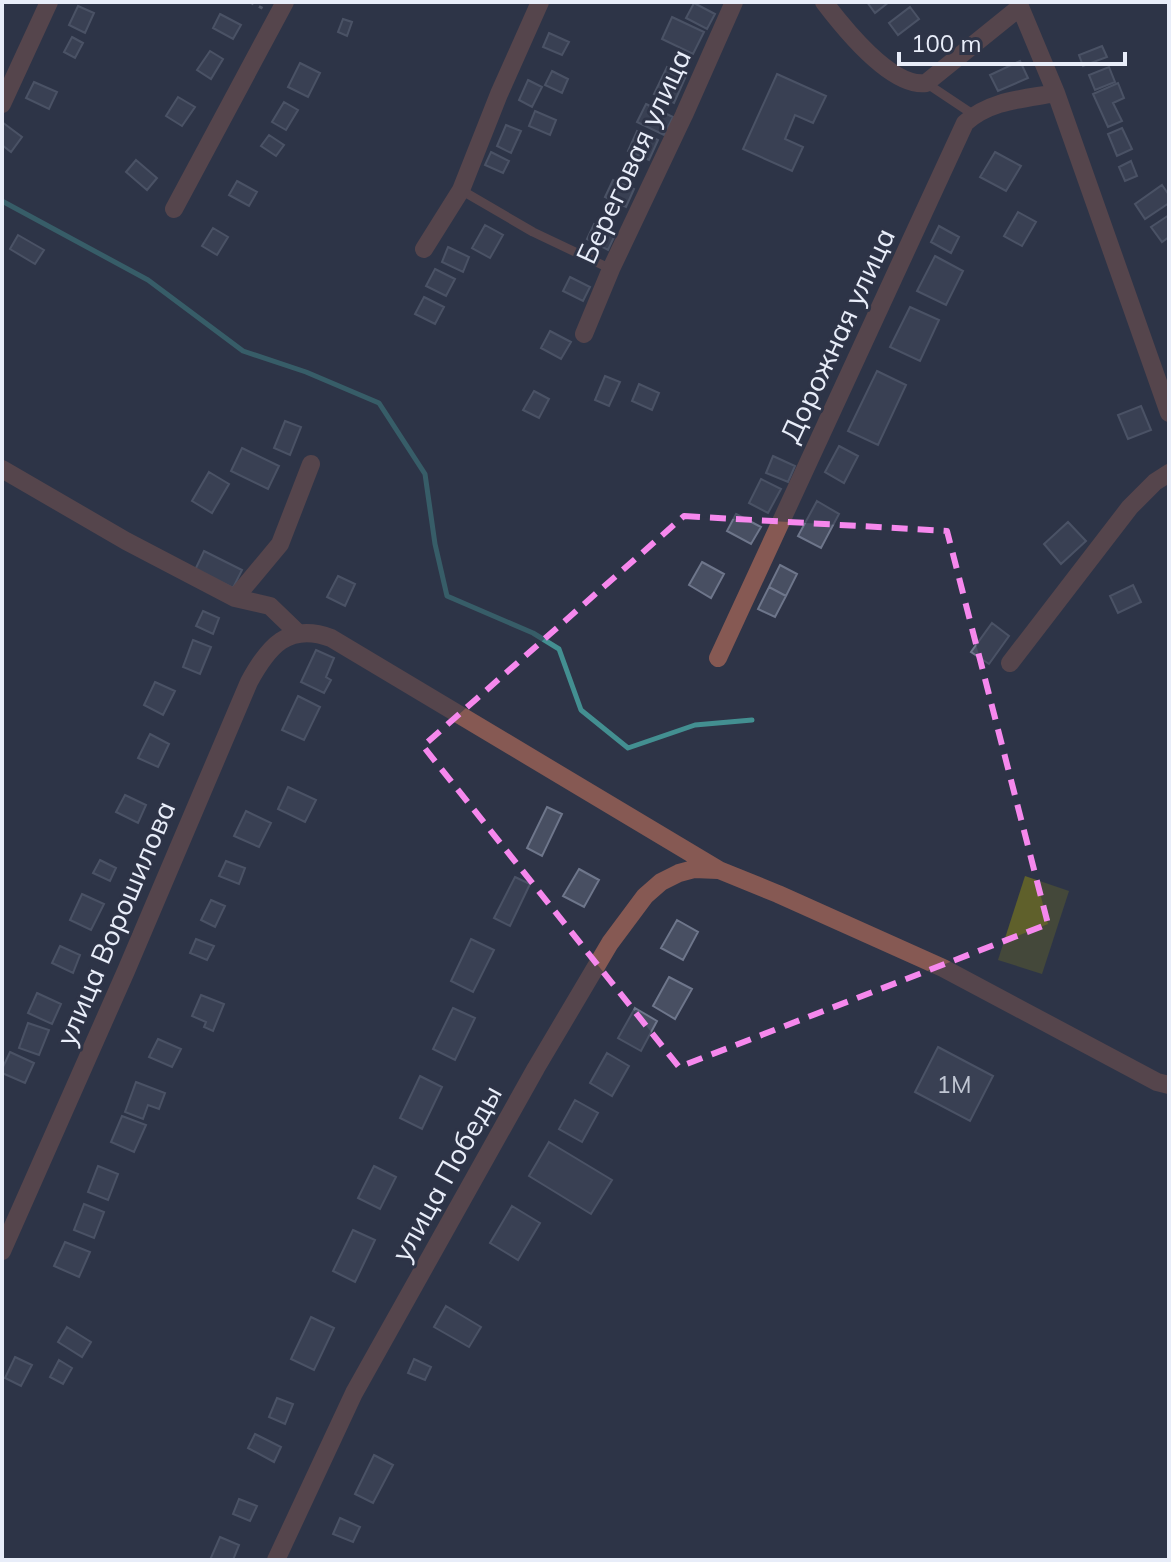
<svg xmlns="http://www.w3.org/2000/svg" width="1171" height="1562" font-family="Mulish,sans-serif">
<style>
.green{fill:#5f602b}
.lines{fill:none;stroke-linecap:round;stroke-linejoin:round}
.stream{stroke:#438f91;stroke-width:5}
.building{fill:#484f62;stroke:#6e768b;stroke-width:2}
.path{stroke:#7e8494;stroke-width:3;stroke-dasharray:4 6;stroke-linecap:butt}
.service{stroke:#865953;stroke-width:9}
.minor{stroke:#865953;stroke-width:18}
.marked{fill:none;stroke:#f688ed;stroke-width:6;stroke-dasharray:16 10;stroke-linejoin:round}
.labels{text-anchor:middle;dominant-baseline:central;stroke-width:6;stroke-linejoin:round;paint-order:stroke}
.number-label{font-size:24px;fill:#c0c6d3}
.street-label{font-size:28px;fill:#e8edf9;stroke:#2e3447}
</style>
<rect width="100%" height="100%" fill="#2e3447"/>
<path class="green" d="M1025,876L1069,891L1042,974L998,960Z"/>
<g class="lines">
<path class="stream" d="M2,201L148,280L243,351L306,372L379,403L425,474L435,544L447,596L533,633L559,649L581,710L628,748L695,725L752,720"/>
</g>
<path class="building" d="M867,2H889L875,13Z
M694,3L715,14L707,29L686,18Z
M78,6L94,13L85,33L69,25Z
M910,7L919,19L898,35L889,23Z
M220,14L241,25L233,39L213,28Z
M672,17L704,32L693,54L662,39Z
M343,19L352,22L347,36L338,32Z
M549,33L569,42L562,55L543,47Z
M72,37L83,43L75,58L64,52Z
M1102,46L1107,57L1083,66L1079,55Z
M210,51L223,59L211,79L197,70Z
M1020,61L1028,78L998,91L990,75Z
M300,63L320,73L308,97L288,87Z
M667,67L686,76L674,103L654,94Z
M1109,67L1115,82L1095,90L1089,75Z
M552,71L568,79L562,93L545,85Z
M777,74L826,96L813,123L795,115L785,139L803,147L792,171L743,149Z
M528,80L542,87L532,107L519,100Z
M34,82L57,92L49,109L26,98Z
M1118,83L1124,98L1113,103L1122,121L1108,127L1093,94Z
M178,97L195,107L182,126L166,116Z
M284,102L298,110L286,130L272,122Z
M646,104L673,117L664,135L637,122Z
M535,111L556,120L550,135L529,126Z
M2,122L22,137L11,152L2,145Z
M506,125L521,131L511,153L497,146Z
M1122,128L1132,149L1117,156L1108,134Z
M637,131L658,140L649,160L628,151Z
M269,135L284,145L276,156L261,146Z
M491,152L509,161L503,173L485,165Z
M995,152L1021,166L1006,191L980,177Z
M136,160L157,178L147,190L126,172Z
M1131,161L1137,176L1125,181L1119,167Z
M613,180L634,189L626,207L605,197Z
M237,181L257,192L249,206L229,195Z
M1162,185L1169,195V203L1145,219L1135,204Z
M1018,212L1036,222L1022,246L1004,236Z
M1169,215V237L1162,242L1151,227Z
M594,224L615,235L608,250L587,239Z
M485,225L503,235L490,258L472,248Z
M939,226L959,237L951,253L931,242Z
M213,228L228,237L217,255L202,246Z
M18,235L44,250L35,264L10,249Z
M448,247L469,257L463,272L442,262Z
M935,256L963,271L946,305L917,291Z
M435,269L455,279L446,296L426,286Z
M570,277L590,287L583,301L563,291Z
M424,297L444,307L435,324L415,314Z
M910,307L939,320L920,361L890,347Z
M550,331L571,342L561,359L541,348Z
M877,371L906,385L878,445L848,431Z
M605,376L620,382L609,406L595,400Z
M639,384L659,393L652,410L632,401Z
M534,391L549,399L539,418L523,410Z
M1141,406L1151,430L1128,439L1118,415Z
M285,421L301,427L290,455L274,448Z
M839,446L858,456L844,483L825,472Z
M242,448L279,466L268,489L231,471Z
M773,456L795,466L788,482L766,473Z
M209,472L229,484L212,513L192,501Z
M761,479L781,489L768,513L749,503Z
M817,501L839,514L821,548L798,536Z
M736,514L761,527L751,544L727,531Z
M1068,522L1086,541L1061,564L1044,544Z
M204,551L242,570L233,588L195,570Z
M702,562L724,574L711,598L689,585Z
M780,565L797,574L786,596L769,587Z
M338,576L355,584L345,606L327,597Z
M1133,585L1141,602L1118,613L1110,596Z
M769,587L786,596L775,617L758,609Z
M203,611L219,618L213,634L196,626Z
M992,623L1009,636L989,664L971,652Z
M193,640L211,647L200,674L183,667Z
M316,650L334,658L326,677L331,680L324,693L301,682Z
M155,682L175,691L163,715L144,705Z
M298,696L320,707L304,740L282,730Z
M150,734L169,744L158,767L138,758Z
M288,787L316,800L305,822L278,809Z
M125,795L146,805L138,823L116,812Z
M547,807L562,814L542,856L527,848Z
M246,811L271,823L259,847L234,836Z
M100,860L116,868L110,881L93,873Z
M226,861L245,868L239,884L219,876Z
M579,869L599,880L584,907L563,896Z
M515,877L530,884L510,926L494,918Z
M82,894L104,904L91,930L70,920Z
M211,900L225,906L215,927L201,920Z
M677,920L698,932L683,960L661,948Z
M196,939L214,946L207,960L190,953Z
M471,939L494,950L473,992L451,981Z
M60,946L80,955L73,973L52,963Z
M669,977L692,989L675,1019L653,1006Z
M37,993L61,1004L52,1024L28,1013Z
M201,995L224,1004L213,1031L204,1027L206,1022L192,1016Z
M453,1008L475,1018L455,1060L433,1049Z
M635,1008L657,1021L641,1051L618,1038Z
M28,1023L49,1030L39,1055L19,1048Z
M158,1039L181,1049L172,1067L149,1057Z
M938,1047L993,1076L970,1121L915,1092Z
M10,1052L34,1063L25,1083L2,1073V1069Z
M607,1053L629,1066L612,1096L590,1083Z
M420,1076L442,1087L422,1129L400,1118Z
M136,1082L165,1093L159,1109L148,1105L143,1119L125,1112Z
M575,1100L598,1113L582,1142L559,1129Z
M122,1116L146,1125L134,1152L111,1142Z
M549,1142L612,1180L591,1214L529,1176Z
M98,1166L118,1174L108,1200L88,1192Z
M374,1166L396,1177L380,1209L358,1198Z
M84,1204L104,1212L94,1238L74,1230Z
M512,1206L540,1223L518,1260L490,1243Z
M353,1230L375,1240L355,1282L333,1271Z
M65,1242L90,1252L79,1277L54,1266Z
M446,1306L481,1327L469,1347L434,1327Z
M311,1317L334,1328L314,1370L291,1359Z
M67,1327L91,1342L82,1357L58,1342Z
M15,1357L32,1365L21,1386L5,1378Z
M414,1359L431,1367L425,1380L408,1373Z
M59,1360L72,1368L63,1384L50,1377Z
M277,1398L293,1404L285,1424L269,1417Z
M255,1434L281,1447L274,1462L248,1448Z
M374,1455L393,1465L373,1503L355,1494Z
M239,1499L257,1506L250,1521L233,1514Z
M340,1518L360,1527L353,1542L333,1534Z
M220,1537L239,1545L233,1560H210Z"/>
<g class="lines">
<path class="path" d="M250,2L264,9"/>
<path class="service" d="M926,83L974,115
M461,190L533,232L611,269"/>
<path class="minor" d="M824,2C843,27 891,88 926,83L1020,7
M1018,2L1056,93L1169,413
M2,104L49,2
M174,209L285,2
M424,249L461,190L499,94L540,2
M584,334L611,269L684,115L734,2
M2,469L126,541L235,598L270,606L298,633
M235,598L280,544L311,464
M718,658L965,123C990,100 1024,99 1056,93
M1010,663L1130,507L1155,482L1169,473
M2,1251L126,971L249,682C268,647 288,622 331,638L719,870L778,894L943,968L1157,1082L1169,1085
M276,1560L354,1393L536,1068L610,943L645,896L661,882L679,873L694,869L718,870"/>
</g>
<path d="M0 0H1171V1562H0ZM684,516L947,531L1048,924L679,1067L423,746Z" fill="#2e3447" fill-opacity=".55" fill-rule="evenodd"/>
<path class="marked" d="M684,516L947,531L1048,924L679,1067L423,746Z"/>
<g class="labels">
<g class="number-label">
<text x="954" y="1084">1М</text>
</g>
<g class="street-label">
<text transform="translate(633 156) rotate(-65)">Береговая улица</text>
<text transform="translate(837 335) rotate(-65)">Дорожная улица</text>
<text transform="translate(115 923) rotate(-67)">улица Ворошилова</text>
<text transform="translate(446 1173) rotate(-61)">улица Победы</text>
</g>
</g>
<rect width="1171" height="1562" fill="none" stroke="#e8edf9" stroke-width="8"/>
<path d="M899 52v12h226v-12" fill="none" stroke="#e8edf9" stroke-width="4"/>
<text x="911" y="52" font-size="24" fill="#e8edf9" stroke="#2e3447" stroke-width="6" paint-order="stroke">100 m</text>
</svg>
